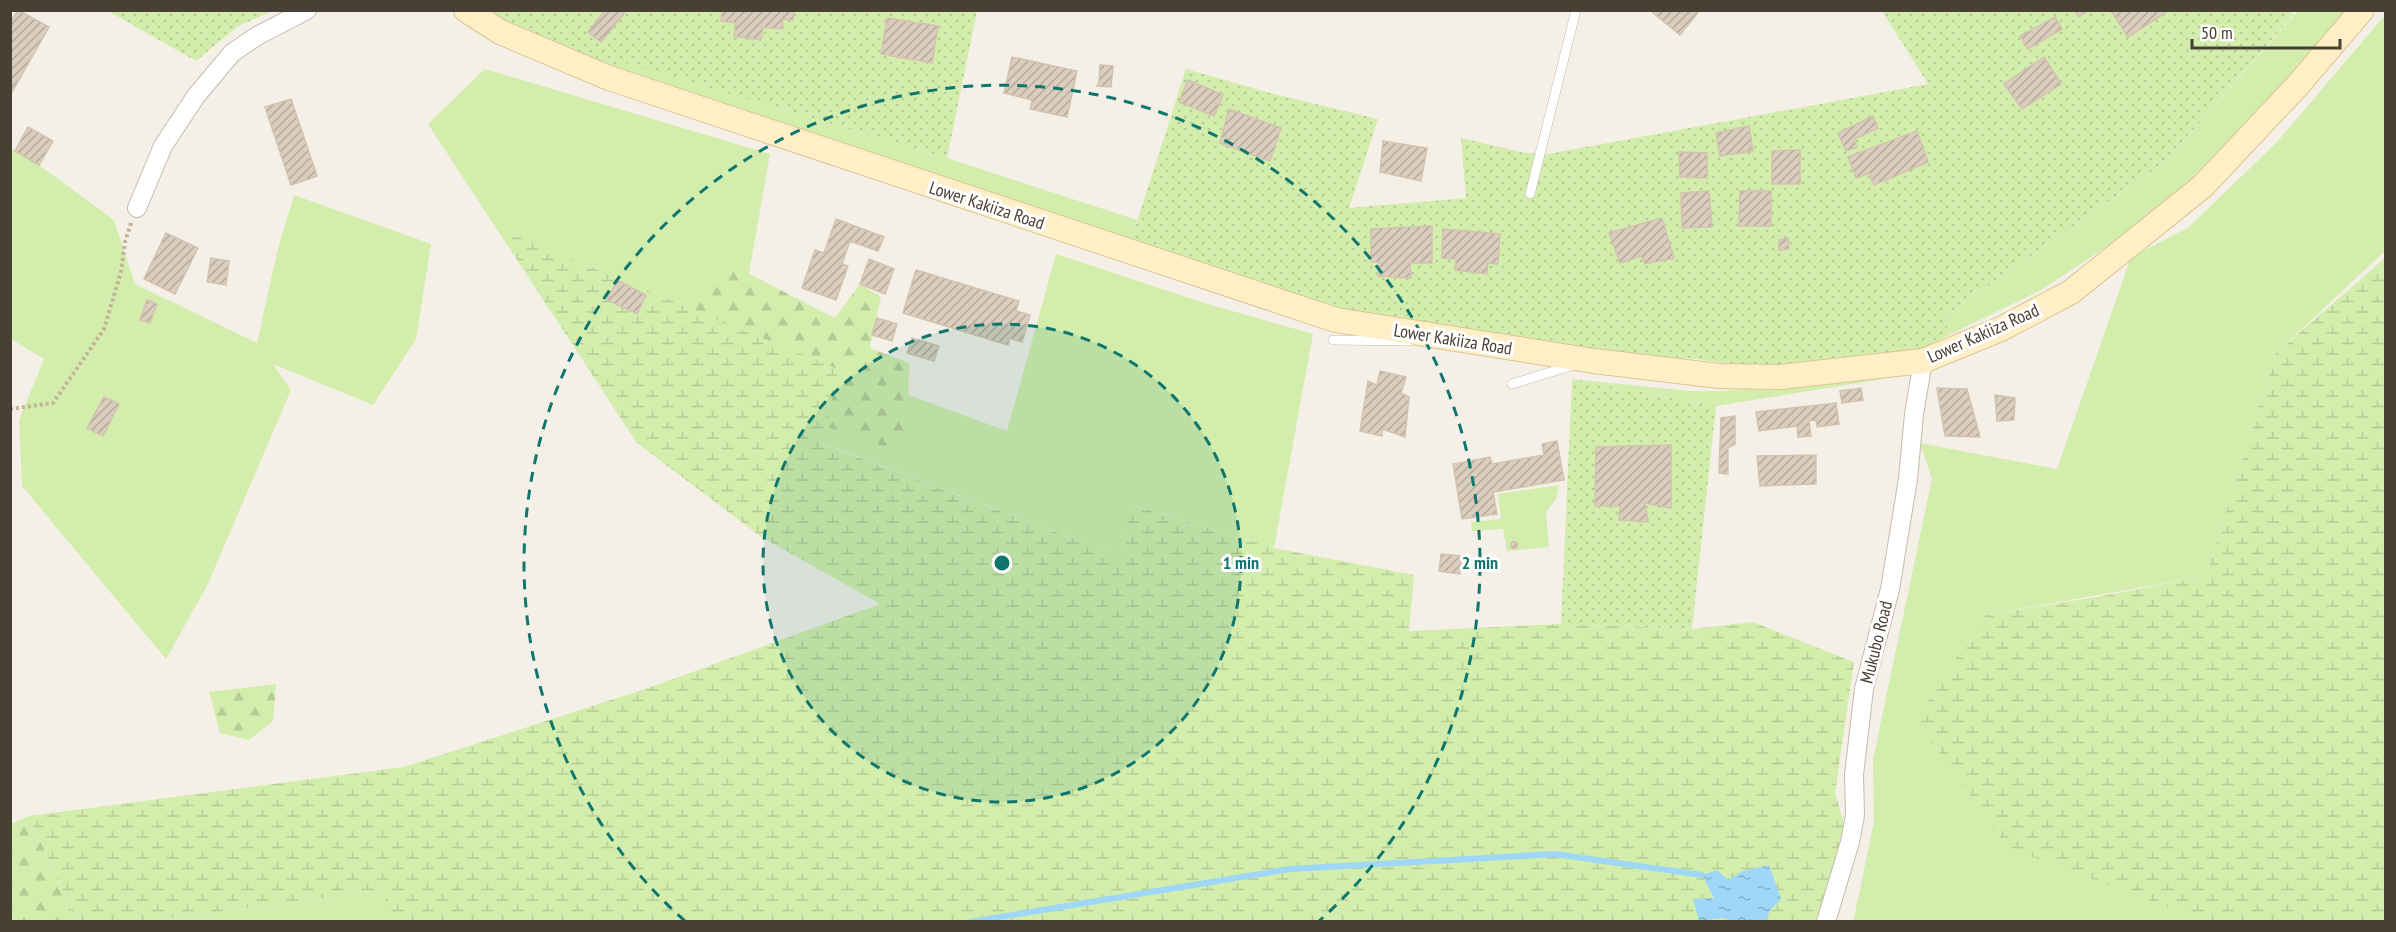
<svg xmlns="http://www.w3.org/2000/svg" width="2396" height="932" font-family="'PT Sans Narrow',sans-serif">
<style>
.grass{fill:#d3edac}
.forest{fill:url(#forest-firs)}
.wetland{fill:url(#wetland-marsh)}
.park{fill:url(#park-dots)}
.water{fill:url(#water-ripples)}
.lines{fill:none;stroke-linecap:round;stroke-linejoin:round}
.stream{stroke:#9ed7f7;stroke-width:6}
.building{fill:url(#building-hatch);stroke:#d3c3ae;stroke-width:1.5}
.service-casing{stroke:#c5baab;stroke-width:10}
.minor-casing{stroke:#c5baab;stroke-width:20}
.secondary-casing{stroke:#ddc594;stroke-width:26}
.path{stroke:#c5b398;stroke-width:4;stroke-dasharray:3 3;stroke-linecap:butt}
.service{stroke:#fff;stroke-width:9}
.minor{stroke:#fff;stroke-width:18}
.secondary{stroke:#ffefc7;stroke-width:24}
.ring{fill:none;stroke:#0f766e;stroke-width:3;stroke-dasharray:10 8}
.labels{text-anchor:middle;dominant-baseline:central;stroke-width:6;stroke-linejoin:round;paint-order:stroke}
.street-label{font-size:18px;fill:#494035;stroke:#fff}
.centre{fill:#0f766e;stroke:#fff;stroke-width:3}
.ring-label{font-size:18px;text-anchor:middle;font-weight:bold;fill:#0f766e;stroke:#fff;stroke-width:6;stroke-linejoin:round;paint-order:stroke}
</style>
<defs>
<pattern id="forest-firs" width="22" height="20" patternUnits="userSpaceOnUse" patternTransform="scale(1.5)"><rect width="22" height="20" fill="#d3edac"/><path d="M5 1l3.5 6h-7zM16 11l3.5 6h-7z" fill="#b7cc95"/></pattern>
<pattern id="wetland-marsh" width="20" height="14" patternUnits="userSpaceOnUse" patternTransform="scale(1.5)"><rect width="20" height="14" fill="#d3edac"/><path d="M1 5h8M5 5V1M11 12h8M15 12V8" fill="none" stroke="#b7cc95"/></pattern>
<pattern id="park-dots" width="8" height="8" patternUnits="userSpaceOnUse" patternTransform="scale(1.5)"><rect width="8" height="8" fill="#d3edac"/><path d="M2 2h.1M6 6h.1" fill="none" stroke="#b7cc95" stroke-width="1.8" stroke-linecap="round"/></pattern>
<pattern id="water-ripples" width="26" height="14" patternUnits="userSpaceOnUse" patternTransform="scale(1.5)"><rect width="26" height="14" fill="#9ed7f7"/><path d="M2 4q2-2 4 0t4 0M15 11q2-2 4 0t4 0" fill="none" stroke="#83b0c9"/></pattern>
<pattern id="building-hatch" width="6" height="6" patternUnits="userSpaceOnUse" patternTransform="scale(1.5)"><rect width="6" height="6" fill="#dbcebe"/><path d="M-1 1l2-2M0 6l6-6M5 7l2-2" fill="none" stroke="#b4a99b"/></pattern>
</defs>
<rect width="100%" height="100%" fill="#f5f0e7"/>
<path class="grass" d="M2298,11H2346L2281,87L2183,191L2143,223L2041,290L1949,335L1945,316L2165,162Z
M2385,15V251L2276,353L2206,576L1986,615L2206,921L1853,922L1874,822L1873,759L1932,479L1920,443L2057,469L2131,257L2189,227L2277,142Z
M618,60L947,158L1137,220L1129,246L615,74Z
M485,69L770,154L739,330L496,228L428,124Z
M10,148L39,165L114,220L135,284L257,343L277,252L294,195L431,244L416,339L373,405L273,364L291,390L207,586L166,659L22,486L19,420L44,359L11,339Z
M1056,254L1201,302L1313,334L1274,548L1131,504L1122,557L822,443L838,369L1007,431Z
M1889,378L1716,406L1572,379L1689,391H1722Z
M1559,485L1556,499L1546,512L1549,547L1507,551L1503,529L1472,531L1471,522L1501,519L1498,494Z
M387,890L384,921L152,922L153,921Z"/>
<path class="forest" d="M730,264L835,318L860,284L881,297L870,348L909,363L908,436L894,450L822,425L702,335L691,295L714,286Z
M276,684L273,721L249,740L220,733L209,692Z
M29,816L76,921L11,922V824Z"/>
<path class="wetland" d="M496,228L838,369L823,444L1122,557L1130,504L1274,548L1414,575L1409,631L1561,624L1692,629L1753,622L1854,662L1835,793L1845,827L1816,921H384L386,890L152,921H76L29,816L404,767L651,687L880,604L760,536L637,443Z
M2385,258V921H2206L2008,848L1915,719L1986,615L2102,596L2206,576L2276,353Z"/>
<path class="park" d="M2288,10L2294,14L2165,162L1945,316L1949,335L1922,349L1771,369L1687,358L1615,359L1315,304L1129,246L1186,69L1274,94L1378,119L1349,208L1466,198L1461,138L1525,153L1548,154L1928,84L1882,11Z
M108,11H272L237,27L196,61Z
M481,11H977L947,158L619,61L615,74Z
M1572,379L1716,406L1692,629L1561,624Z"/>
<path class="water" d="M1769,865L1781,899L1769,912L1767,921H1732L1723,918L1699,921L1693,899L1714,898L1702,875L1717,870L1728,880L1743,871Z"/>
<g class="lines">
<path class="stream" d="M970,922L1290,869L1555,854L1702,875"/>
</g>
<path class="building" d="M18,10L49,27L12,92L10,91V23Z
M605,10H627L601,42L588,32Z
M722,10H794L793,20L783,19L782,29L763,27L761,40L734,36L736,23L721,21Z
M1656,10H1700L1680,35L1653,13Z
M2075,10H2089L2078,17Z
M2163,10L2165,13L2128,37L2111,11Z
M2055,17L2062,29L2028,49L2020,36Z
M887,18L938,26L932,63L881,54Z
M1012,57L1077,71L1067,117L1030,109L1032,100L1004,93Z
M2044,57L2061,84L2022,109L2004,84Z
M1100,65L1113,66L1111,87L1097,86L1099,82Z
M1188,80L1223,95L1214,116L1179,102Z
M291,99L317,176L291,185L265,107Z
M1229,109L1281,128L1270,161L1220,143Z
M1873,116L1878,128L1854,139L1857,147L1846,151L1838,133Z
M1749,126L1753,151L1720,156L1716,133Z
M28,127L53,141L39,165L15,151Z
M1917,131L1928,162L1874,185L1869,173L1856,178L1848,157Z
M1383,141L1427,148L1421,181L1380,172Z
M1800,150V184H1772V151Z
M1679,152L1707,153V178L1680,177Z
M1709,191L1712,227L1682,228L1681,193Z
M1740,191H1771V226H1739Z
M1662,218L1674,258L1645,264L1641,256L1620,263L1609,233Z
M836,219L884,237L878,251L850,241L842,264L848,266L836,300L802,288L815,250L824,253Z
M1432,226V263H1410L1411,278L1378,276L1379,262H1371V229Z
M1443,229L1500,234L1498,264L1488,263L1487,274L1455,270L1456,259L1442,258Z
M166,233L198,248L175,294L144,279Z
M1788,238L1789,249L1779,250V240Z
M211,258L229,261L226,285L207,282Z
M869,259L894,269L885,294L860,284Z
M916,270L1019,301L1016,311L1030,315L1022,342L1010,338L1008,345L903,313Z
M617,280L646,295L637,314L607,300Z
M147,300L157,304L150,323L140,320Z
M877,318L897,324L892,341L872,335Z
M912,338L939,346L934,361L907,353Z
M1380,371L1406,377L1401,393L1409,397L1405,437L1382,429V436L1360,431L1368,381L1377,385Z
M1861,388L1863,400L1842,403L1840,391Z
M1937,388L1967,389L1980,437L1945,436Z
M1995,395L2015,398L2014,420L1997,421Z
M104,397L119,404L103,436L87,428Z
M1836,403L1839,424L1817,427L1816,420L1809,421L1811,436L1798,437L1797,426L1759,431L1756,412Z
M1735,416V444L1728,448V474L1719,473L1721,418Z
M1557,441L1564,480L1493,492L1497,514L1462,519L1453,464L1490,457L1492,464L1544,455L1542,444Z
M1671,445V508L1645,503L1648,522L1619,520L1620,506H1595L1596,447Z
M1816,455V484L1760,486L1757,456Z
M1510.5 545a3.5 3.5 0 1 1 7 0a3.5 3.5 0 1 1-7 0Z
M1441,554L1462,556L1460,574L1439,571Z"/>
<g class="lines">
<defs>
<path id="service" d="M1530,194L1576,10
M1333,340L1409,341
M1512,384L1574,365"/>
<path id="minor" d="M137,208L163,146L196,96L232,53L257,36L307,10
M1826,922L1850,842L1855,815L1854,775L1864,689L1890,589L1908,479L1914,414L1923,361"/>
<path id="secondary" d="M466,10L500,32L609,78L1336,320L1594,361L1719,376L1780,377L1923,361L2001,329L2071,292L2203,186L2297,86L2362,10"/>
</defs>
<use href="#service" class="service-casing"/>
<use href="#minor" class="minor-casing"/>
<use href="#secondary" class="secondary-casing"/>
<path class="path" d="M10,409L53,403L104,329L121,272L125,242L131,223"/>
<use href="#service" class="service"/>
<use href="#minor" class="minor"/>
<use href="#secondary" class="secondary"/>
</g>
<circle cx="1002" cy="563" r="239" fill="#0f766e" fill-opacity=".12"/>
<g class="ring">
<circle cx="1002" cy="563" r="239"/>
<path d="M685 921A478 478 0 1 1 1319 921"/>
</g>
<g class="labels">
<g class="street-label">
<text transform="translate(987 205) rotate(18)">Lower Kakiiza Road</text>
<text transform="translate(1983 333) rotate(-24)">Lower Kakiiza Road</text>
<text transform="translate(1453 339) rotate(9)">Lower Kakiiza Road</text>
<text transform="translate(1876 642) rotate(-76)">Mukubo Road</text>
</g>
</g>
<circle cx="1002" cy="563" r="9" class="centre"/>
<g class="ring-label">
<text x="1241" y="569">1 min</text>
<text x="1480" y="569">2 min</text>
</g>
<rect width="2396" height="932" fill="none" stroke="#494035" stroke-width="24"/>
<path d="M2192 39v9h148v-9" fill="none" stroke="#494035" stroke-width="3"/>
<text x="2201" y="39" font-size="18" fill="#494035" stroke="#ffffff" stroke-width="4.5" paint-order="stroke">50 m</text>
</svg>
